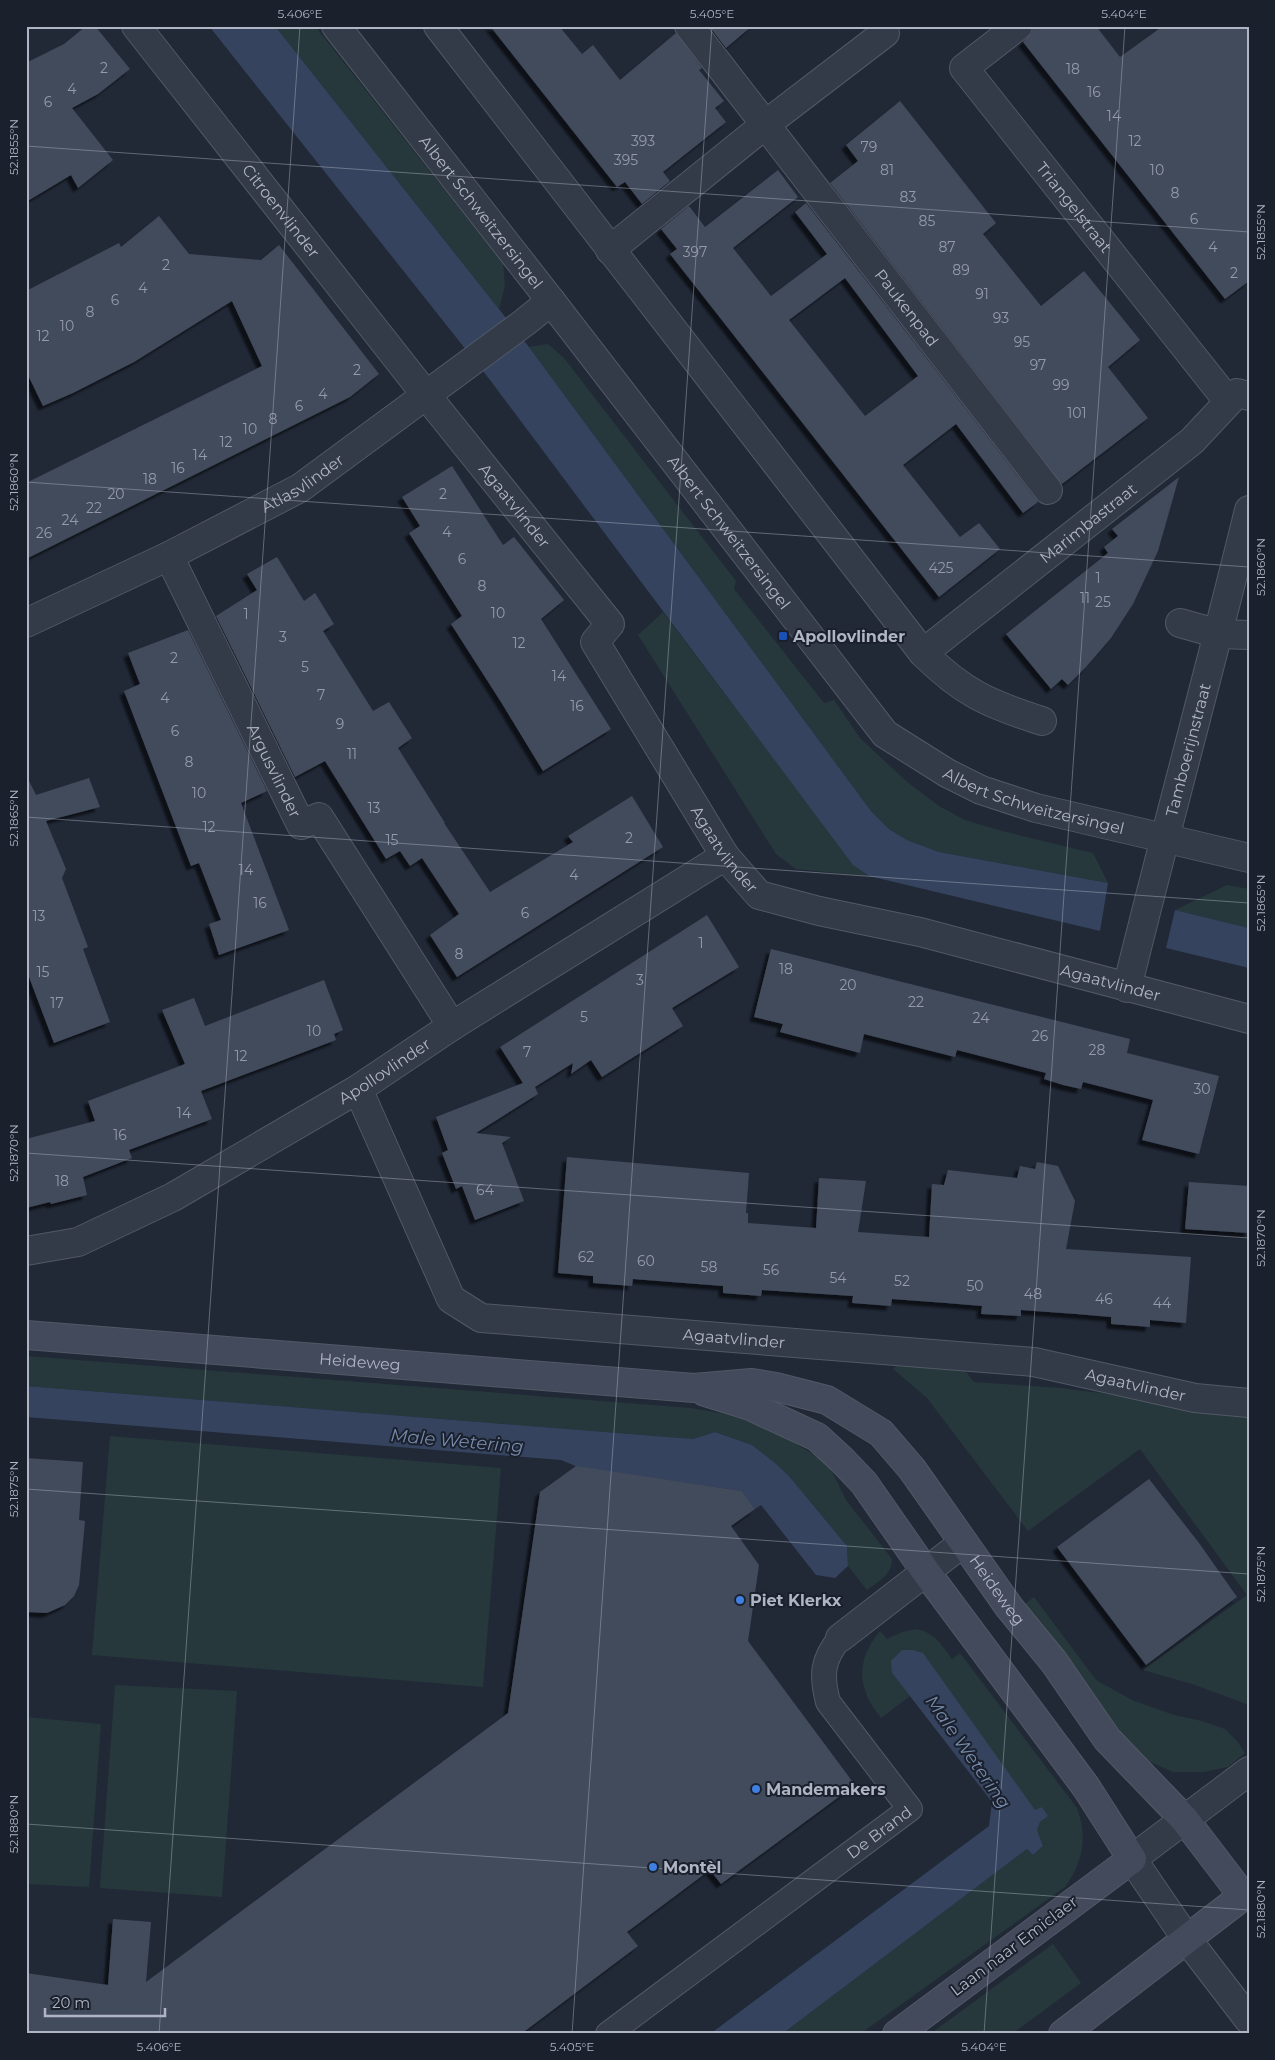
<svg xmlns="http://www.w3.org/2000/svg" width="1275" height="2060" font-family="Montserrat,sans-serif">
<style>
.green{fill:#26383b}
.water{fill:#35435e}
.building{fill:#424b5c;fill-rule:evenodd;filter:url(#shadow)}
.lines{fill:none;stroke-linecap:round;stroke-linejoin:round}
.service-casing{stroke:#525866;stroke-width:26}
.minor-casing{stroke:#525866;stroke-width:30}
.tertiary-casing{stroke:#525866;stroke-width:30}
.secondary-casing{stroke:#525866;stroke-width:30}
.service{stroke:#343b48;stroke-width:24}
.minor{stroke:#343b48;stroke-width:28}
.tertiary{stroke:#343b48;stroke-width:28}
.secondary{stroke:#434a5b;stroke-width:28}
.ticks{fill:none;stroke:#afb5c4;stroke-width:1;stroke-opacity:0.45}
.transit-dot{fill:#1a4fb4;stroke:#1a202c;stroke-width:2}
.shop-dot{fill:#3f7fe0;stroke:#1a202c;stroke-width:2}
.labels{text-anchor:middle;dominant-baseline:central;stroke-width:4;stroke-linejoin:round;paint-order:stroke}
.number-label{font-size:14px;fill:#949aaa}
.street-label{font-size:16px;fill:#afb5c4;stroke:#1a202c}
.poi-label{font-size:16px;font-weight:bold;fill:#afb5c4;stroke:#1a202c;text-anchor:start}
.water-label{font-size:18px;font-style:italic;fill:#778aac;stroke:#1a202c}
.neatline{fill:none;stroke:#afb5c4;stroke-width:2}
.ticks-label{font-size:12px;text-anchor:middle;fill:#afb5c4}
</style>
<defs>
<filter id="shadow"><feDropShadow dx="-4.5" dy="4.5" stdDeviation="1" flood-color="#0009"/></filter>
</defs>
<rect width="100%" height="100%" fill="#212937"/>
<path class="green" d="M275,26H315L503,264L505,286L499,309Z
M548,344L564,358L736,581L734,589L824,703L834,700L860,738L906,781L939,806L965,820L1002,831L1093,853L1108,883L939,852L907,840L889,829L871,811L529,347Z
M663,612L853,864L869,876L796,869L776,854L638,635Z
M1227,885L1249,889V928L1175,910Z
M26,1356L691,1408L720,1413L749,1421L776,1432L813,1454L830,1467L846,1500L892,1559C892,1575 879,1581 867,1590L848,1566L847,1546L789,1476L774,1462L752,1445L715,1432L693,1439L26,1386Z
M899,1363L962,1367L974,1382L1061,1388L1249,1412V1705L1192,1684L1143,1670L1247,1595L1140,1449L1028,1531L927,1398L893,1369Z
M110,1436L501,1468L483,1687L92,1655Z
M1034,1597L1096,1680L1132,1700L1174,1715L1202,1721L1225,1729L1237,1741L1245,1753L1228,1767L1204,1772H1173L1148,1761L1127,1741L1099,1708L1022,1606Z
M917,1629C936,1634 941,1644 952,1659L960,1653L1077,1808C1088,1838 1083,1862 1065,1887L860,2034H782L1027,1849L1033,1855L1043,1846L1037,1830L1040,1822L1047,1816L1042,1807L1035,1811L892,1673L910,1696L881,1718C857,1688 855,1662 880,1631L887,1639L902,1632Z
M115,1685L237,1691L222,1897L100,1888Z
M26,1717L101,1724L89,1887L26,1884Z
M1053,1944L1081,1983L1012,2034H930Z"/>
<path class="water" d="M209,26H275L529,347L871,811L889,829L907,840L939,852L1108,883L1100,931L869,876L853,865L490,380Z
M1175,910L1249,928V968L1166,948Z
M26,1386L693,1439L715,1432L752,1445L774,1462L789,1476L847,1546L848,1566L835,1578L816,1575L761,1505L755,1509L742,1491L578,1467L561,1460L26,1417Z
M902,1650H913L923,1653L1035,1810L1042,1807L1048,1816L1040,1822L1037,1830L1043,1846L1033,1855L1027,1849L782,2034H710L989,1826L992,1802L892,1673L891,1661Z"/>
<path class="building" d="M86,26H95L130,69L98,94L72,108L113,160L78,188L71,175L26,202V63L64,44Z
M490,26H559L582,54L593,45L620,80L676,33L702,68L699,70L724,101L715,108L726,122L663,172L670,181L642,204L625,182L617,187Z
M709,26H752L726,48Z
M1033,26H1096L1120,57L1163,26H1249V281L1225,299L1023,42L1032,32Z
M900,101L996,223L983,234L1041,306L1084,271L1140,340L1108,367L1148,418L1062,484L830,183L858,161L846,145Z
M778,170L798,197L733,248L771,296L827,254L795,212L806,203L1038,502L1023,513L956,424L903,465L960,537L979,523L1000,549L939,597L670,254L677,249L661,229L689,206L705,227ZM845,278L918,376L865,416L789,320Z
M159,216L189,254L261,260L279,245L379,374L350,397L26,559V483L262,366L232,301L134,362L73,393L43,406L26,371V291L119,243L121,247Z
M452,466L503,545L514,537L564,600L541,619L611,729L543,771L501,702L451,624L462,616L409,533L420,526L402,497Z
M1179,477L1158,551L1133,604L1111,638L1086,667L1068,685L1062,679L1051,689L1006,634L1108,553L1104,547L1118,536L1112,529Z
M277,557L304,601L315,593L334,624L323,631L373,711L389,702L412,738L398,748L445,823H444L490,892L573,842L568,836L632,796L663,847L457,977L430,935L459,914L422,858L410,866L400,851L386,859L325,761L295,777L216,616L257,590L247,574Z
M188,630L267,791L241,803L289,930L219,955L209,924L221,920L199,863L191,866L124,691L140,684L128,653Z
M26,775L36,795L89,778L100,807L46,821L66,869L62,878L88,947L83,949L110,1022L54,1043L26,969Z
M707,915L739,967L672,1008L683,1026L602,1077L591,1060L571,1074L573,1063L535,1087L538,1094L476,1133L511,1137L502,1143L524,1201L475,1220L462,1186L456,1189L442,1153L448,1150L436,1117L523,1083L500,1047Z
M771,949L1130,1039L1127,1053L1219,1076L1199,1154L1142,1140L1153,1100L1083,1082L1081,1089L1063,1085L1044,1079L1046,1073L957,1050L955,1057L864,1034L860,1053L780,1032L783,1024L754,1017Z
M324,980L343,1030L334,1034L336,1040L201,1091L212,1119L129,1150L132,1158L83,1177L87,1195L51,1204L50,1202L26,1208V1139L95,1121L88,1101L185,1064L162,1010L194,998L205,1026Z
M567,1157L749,1173L746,1213H748V1223L816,1228L819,1178L866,1181L858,1232L929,1237L932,1184L944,1185L948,1170L1017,1178L1020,1166L1035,1169L1037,1162L1058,1166L1075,1201L1066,1249L1191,1257L1186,1323L1150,1320V1327L1111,1324V1317L1076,1314L1021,1310V1316L981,1314L982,1306L946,1303L892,1299L891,1306L852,1303L853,1296L762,1290L761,1296L723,1293V1286L633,1279L632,1286L593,1283V1276L558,1273Z
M1189,1182L1249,1186V1233L1185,1229Z
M26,1458L83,1462L79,1520L85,1521L79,1585L74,1596L65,1605L47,1613L26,1612Z
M576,1466L742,1491L755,1509L731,1526L759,1565L748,1641L855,1785L721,1884L710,1870L627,1932L638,1946L521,2034H26V1973L108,1985L113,1919L151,1922L146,1982L508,1713L540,1492Z
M1149,1479L1199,1543L1237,1597L1146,1665L1057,1547Z"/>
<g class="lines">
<defs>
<g id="service">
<path id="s1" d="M608,2034L910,1809L828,1702C821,1675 822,1660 840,1638"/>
</g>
<g id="minor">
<path id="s2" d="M136,26L426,395L610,624L595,642L725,856L759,895L819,911L920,932L1249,1019"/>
<path d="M438,26L923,653C963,693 989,704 1042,721"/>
<path id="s3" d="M689,26L1048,490"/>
<path id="s4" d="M1018,26L964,68L1228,401"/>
<path d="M610,250L766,124L885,33"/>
<path id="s5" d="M169,556L301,825L319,817L452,1026"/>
<path id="s6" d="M26,623L169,556L300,488L525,322L551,301"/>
<path d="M1180,623L1219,634L1249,635"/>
<path id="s7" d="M923,653L1192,441L1237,393L1249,396"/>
<path id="s8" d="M1127,988C1166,829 1210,670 1249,510"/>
<path id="s9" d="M358,1089L451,1299L481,1318L1034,1362L1195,1398L1249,1403"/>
<path id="s10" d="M26,1251L78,1242L173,1197L358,1089L452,1026L725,856"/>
<path d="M840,1638L963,1543"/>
</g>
<g id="tertiary">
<path id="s11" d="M336,26L551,301L885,734L947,773L981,790L1036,808L1249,858"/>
<path d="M1249,1771L1132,1859L1186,1938L1249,2020"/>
</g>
<g id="secondary">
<path id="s12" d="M26,1335L694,1388L752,1383L776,1387L827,1400L881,1433L912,1469L1009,1607L1054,1662L1107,1739L1185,1820L1243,1896L1063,2034"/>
<path d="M705,1392L750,1406L817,1437L842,1460L864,1483L926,1572L1086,1787L1132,1859L897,2034"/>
</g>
</defs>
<use href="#service" class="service-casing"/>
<use href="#minor" class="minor-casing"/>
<use href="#tertiary" class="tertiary-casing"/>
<use href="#secondary" class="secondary-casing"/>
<use href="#service" class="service"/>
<use href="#minor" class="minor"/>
<use href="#tertiary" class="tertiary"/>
<use href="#secondary" class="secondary"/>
</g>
<path class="ticks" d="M26,146L1249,232M26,482L1249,567M26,817L1249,903M26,1153L1249,1238M26,1489L1249,1574M26,1824L1249,1910M159,2034L300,26M572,2034L712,26M984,2034L1125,26"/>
<rect class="transit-dot" x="778" y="631" width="10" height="10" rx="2.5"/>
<g class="shop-dot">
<circle cx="740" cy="1600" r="5"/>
<circle cx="756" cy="1789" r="5"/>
<circle cx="653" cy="1867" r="5"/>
</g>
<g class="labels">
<g class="number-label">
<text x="104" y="68">2</text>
<text x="1073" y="69">18</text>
<text x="72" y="89">4</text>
<text x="1094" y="92">16</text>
<text x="48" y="102">6</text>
<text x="1114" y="116">14</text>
<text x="643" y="141">393</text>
<text x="1135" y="141">12</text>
<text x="869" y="147">79</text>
<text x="626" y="160">395</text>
<text x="887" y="170">81</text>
<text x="1157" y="170">10</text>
<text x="1175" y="193">8</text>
<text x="908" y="197">83</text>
<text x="1194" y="219">6</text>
<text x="927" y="221">85</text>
<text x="947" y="247">87</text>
<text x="1213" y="247">4</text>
<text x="695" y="252">397</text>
<text x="166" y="265">2</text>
<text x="961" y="270">89</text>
<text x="1234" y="273">2</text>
<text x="143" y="288">4</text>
<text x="982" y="294">91</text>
<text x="115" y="300">6</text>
<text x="90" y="312">8</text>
<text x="1001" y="318">93</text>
<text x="67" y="326">10</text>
<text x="43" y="336">12</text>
<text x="1022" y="342">95</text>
<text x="1038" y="365">97</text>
<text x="357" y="370">2</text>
<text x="1061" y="385">99</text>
<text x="323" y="394">4</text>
<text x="299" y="406">6</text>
<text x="1077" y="413">101</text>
<text x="273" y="419">8</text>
<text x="250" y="429">10</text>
<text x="226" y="442">12</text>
<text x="200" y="455">14</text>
<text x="178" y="468">16</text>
<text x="150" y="479">18</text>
<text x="116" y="494">20</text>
<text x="443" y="494">2</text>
<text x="94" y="508">22</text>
<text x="70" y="520">24</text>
<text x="447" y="532">4</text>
<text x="44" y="533">26</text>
<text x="462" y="559">6</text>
<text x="941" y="568">425</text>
<text x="1098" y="578">1</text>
<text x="482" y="586">8</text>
<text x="1085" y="598">11</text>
<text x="1103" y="602">25</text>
<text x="498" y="613">10</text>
<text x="246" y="614">1</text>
<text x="283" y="637">3</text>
<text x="519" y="643">12</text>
<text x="174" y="658">2</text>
<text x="305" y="667">5</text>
<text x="559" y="676">14</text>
<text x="321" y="695">7</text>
<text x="165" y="698">4</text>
<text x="577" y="706">16</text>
<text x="340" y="724">9</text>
<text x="175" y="731">6</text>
<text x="352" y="754">11</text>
<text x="189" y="762">8</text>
<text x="199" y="793">10</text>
<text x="374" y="808">13</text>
<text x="209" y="827">12</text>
<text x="629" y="838">2</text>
<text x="392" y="840">15</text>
<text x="246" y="870">14</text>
<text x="574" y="875">4</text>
<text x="260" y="903">16</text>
<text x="525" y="913">6</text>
<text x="39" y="916">13</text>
<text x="701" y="943">1</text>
<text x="459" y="954">8</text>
<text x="786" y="969">18</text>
<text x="43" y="972">15</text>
<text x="640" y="980">3</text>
<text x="848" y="985">20</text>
<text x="916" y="1002">22</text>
<text x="57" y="1003">17</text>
<text x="584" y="1017">5</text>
<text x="981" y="1018">24</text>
<text x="314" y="1031">10</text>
<text x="1040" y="1036">26</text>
<text x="1097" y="1050">28</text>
<text x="527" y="1052">7</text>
<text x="241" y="1056">12</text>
<text x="1202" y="1089">30</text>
<text x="184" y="1113">14</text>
<text x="120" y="1135">16</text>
<text x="62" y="1181">18</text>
<text x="485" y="1190">64</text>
<text x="586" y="1257">62</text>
<text x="646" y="1261">60</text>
<text x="709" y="1267">58</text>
<text x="771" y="1270">56</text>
<text x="838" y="1278">54</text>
<text x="902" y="1281">52</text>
<text x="975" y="1286">50</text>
<text x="1033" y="1294">48</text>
<text x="1104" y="1299">46</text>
<text x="1162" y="1303">44</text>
</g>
<g class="street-label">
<text stroke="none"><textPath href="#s4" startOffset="246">Triangelstraat</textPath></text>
<text stroke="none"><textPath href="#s2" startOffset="235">Citroenvlinder</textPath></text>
<text stroke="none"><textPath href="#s11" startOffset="236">Albert Schweitzersingel</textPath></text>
<text stroke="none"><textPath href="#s3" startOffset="356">Paukenpad</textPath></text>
<text stroke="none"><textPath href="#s6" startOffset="310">Atlasvlinder</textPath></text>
<text stroke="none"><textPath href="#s2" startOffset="611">Agaatvlinder</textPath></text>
<text stroke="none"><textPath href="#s7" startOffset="210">Marimbastraat</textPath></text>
<text stroke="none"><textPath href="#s11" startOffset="641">Albert Schweitzersingel</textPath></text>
<text stroke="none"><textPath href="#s8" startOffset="246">Tamboerijnstraat</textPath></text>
<text stroke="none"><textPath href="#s5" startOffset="239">Argusvlinder</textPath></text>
<text stroke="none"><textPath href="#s11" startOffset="1061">Albert Schweitzersingel</textPath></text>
<text stroke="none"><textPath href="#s2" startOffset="1031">Agaatvlinder</textPath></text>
<text stroke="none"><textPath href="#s2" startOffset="1451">Agaatvlinder</textPath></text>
<text stroke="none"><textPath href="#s10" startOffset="404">Apollovlinder</textPath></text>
<text stroke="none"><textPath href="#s9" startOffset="519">Agaatvlinder</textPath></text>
<text stroke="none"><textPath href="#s12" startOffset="335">Heideweg</textPath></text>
<text stroke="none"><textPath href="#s9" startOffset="924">Agaatvlinder</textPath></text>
<text stroke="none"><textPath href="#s12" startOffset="1064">Heideweg</textPath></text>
<text stroke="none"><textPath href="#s1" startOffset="338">De Brand</textPath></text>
<text transform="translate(1014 1946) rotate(-37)">Laan naar Emiclaer</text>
</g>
<g class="poi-label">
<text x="793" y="636">Apollovlinder</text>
<text x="750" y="1600">Piet Klerkx</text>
<text x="766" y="1789">Mandemakers</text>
<text x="663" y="1867">Montèl</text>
</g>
<g class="water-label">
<text transform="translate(457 1441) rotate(5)">Male Wetering</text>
<text transform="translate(968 1752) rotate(55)">Male Wetering</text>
</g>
</g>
<rect width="1275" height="2060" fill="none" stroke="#1a202c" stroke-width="55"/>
<path d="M45 2008v8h120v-8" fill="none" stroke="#afb5c4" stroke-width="2.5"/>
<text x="52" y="2008" font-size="15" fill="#afb5c4" stroke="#1a202c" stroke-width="4" paint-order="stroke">20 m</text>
<rect x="28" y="28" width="1220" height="2004" class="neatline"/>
<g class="ticks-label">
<text x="300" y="18">5.406°E</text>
<text x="712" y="18">5.405°E</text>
<text x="1124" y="18">5.404°E</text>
<text transform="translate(14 147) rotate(-90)" y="4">52.1855°N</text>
<text transform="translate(1261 232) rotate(-90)" y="4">52.1855°N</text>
<text transform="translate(14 482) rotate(-90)" y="4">52.1860°N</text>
<text transform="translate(1261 567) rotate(-90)" y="4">52.1860°N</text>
<text transform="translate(14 818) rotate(-90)" y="4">52.1865°N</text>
<text transform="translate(1261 903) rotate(-90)" y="4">52.1865°N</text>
<text transform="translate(14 1153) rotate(-90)" y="4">52.1870°N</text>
<text transform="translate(1261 1238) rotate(-90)" y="4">52.1870°N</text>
<text transform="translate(14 1489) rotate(-90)" y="4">52.1875°N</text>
<text transform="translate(1261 1574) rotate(-90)" y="4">52.1875°N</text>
<text transform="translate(14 1824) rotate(-90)" y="4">52.1880°N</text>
<text transform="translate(1261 1909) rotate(-90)" y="4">52.1880°N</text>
<text x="159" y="2051">5.406°E</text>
<text x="572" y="2051">5.405°E</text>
<text x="984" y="2051">5.404°E</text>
</g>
</svg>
